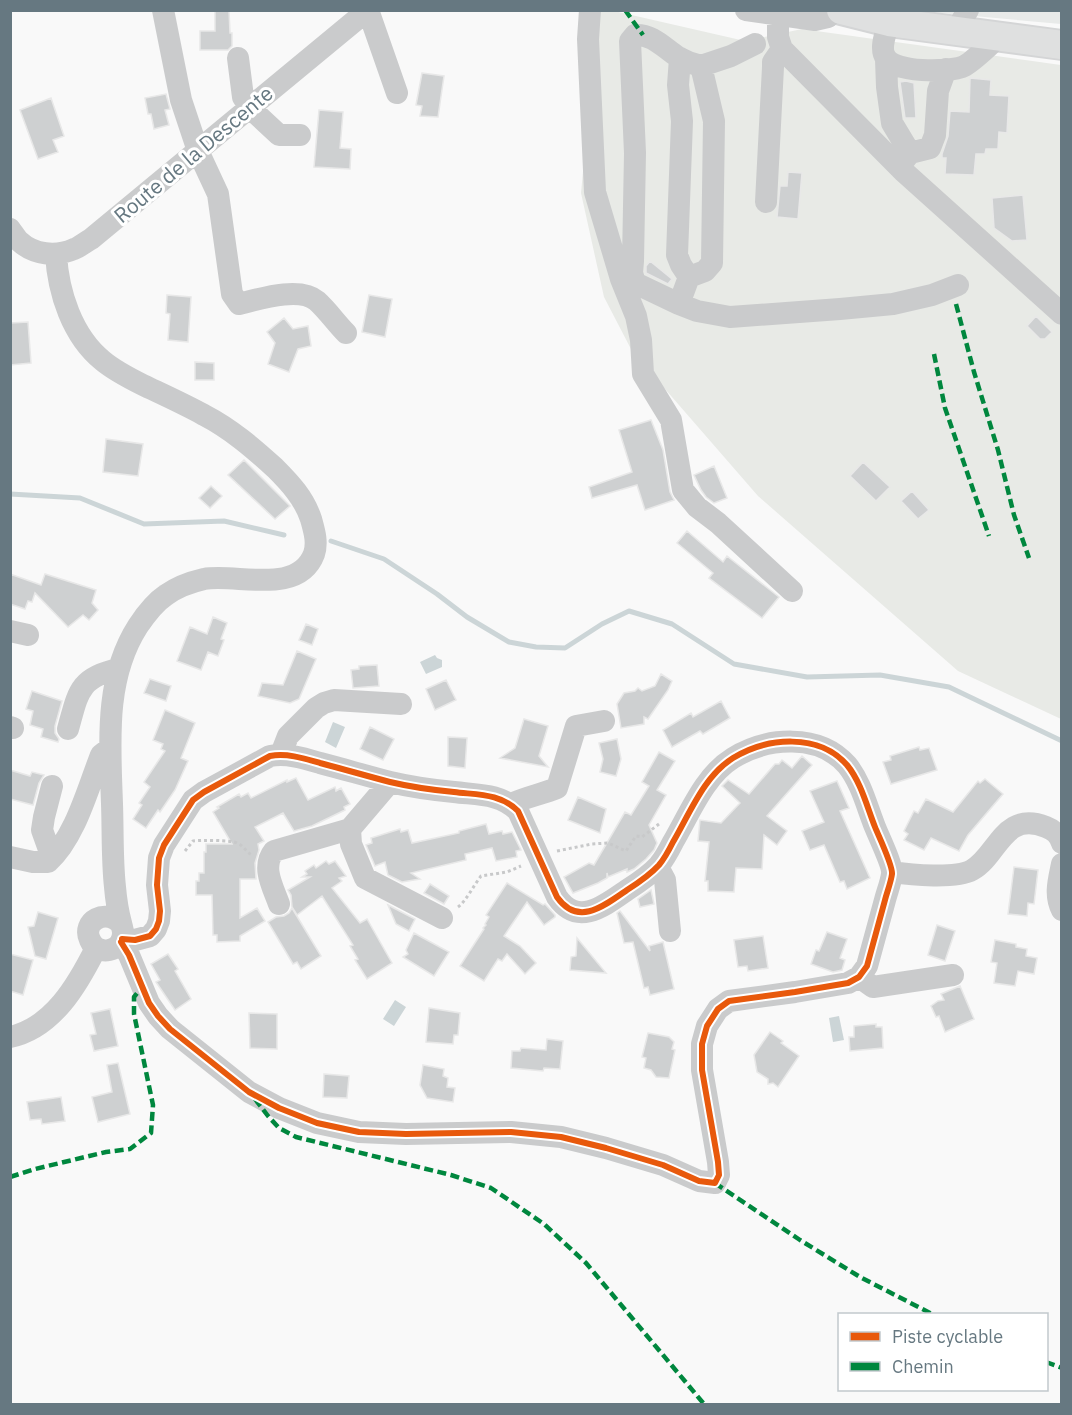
<svg xmlns="http://www.w3.org/2000/svg" width="1072" height="1415" font-family="'IBM Plex Sans',sans-serif">
<style>
.built{fill:#e8eae9}
.green{fill:#e8eae6}
.water{fill:#ccd5d7}
.lines{fill:none;stroke-linecap:round;stroke-linejoin:round}
.stream{stroke:#ccd5d7;stroke-width:5}
.building{fill:#ced0d1;stroke:#e8e8e8;stroke-width:1.5}
.major-casing{stroke:#d4d5d6;stroke-width:32}
.path{stroke:#c8c9ca;stroke-width:3;stroke-dasharray:3 3;stroke-linecap:butt}
.minor{stroke:#cacbcc;stroke-width:22}
.major{stroke:#dfe0e0;stroke-width:28}
.quiet{stroke:#00873e;stroke-width:4.5;stroke-dasharray:9 4.5;stroke-linecap:butt}
.cycleway-casing{stroke:#fff;stroke-width:10}
.cycleway{stroke:#e8590c;stroke-width:6}
.labels{text-anchor:middle;dominant-baseline:central;stroke-width:6;stroke-linejoin:round;paint-order:stroke}
.street-label{font-size:21px;fill:#667881;stroke:#fff}
</style>
<rect width="100%" height="100%" fill="#f9f9f9"/>
<path class="built" d="M926,11H1061V24L929,12Z"/>
<path class="green" d="M598,11H614L745,41L802,29L1061,65V719L958,671L758,496L632,351L604,297L581,193Z"/>
<path class="water" d="M435,655L437,658L442,660V667L426,674L420,662Z
M333,722L345,727L336,748L325,742Z
M395,1000L406,1007L394,1026L383,1019Z
M839,1016L844,1040L833,1042L829,1018Z"/>
<g class="lines">
<path class="stream" d="M10,494L80,498L144,524L224,521L284,535
M331,541L384,559L437,594L467,617L509,642L536,647L565,648L602,624L629,611L672,624L734,664L807,677L880,675L949,687L1062,741"/>
</g>
<path class="building" d="M215,10H229L230,33H232V46L228,50H200V31H215Z
M422,73L444,76L438,117L420,116L422,106L416,105Z
M970,78L991,80L990,95L1009,96L1007,133L999,132L998,149H986L985,154H976L974,175L945,174L946,158H942V154L948,136L950,111L969,112Z
M906,81L914,83L916,118H905L900,82Z
M166,94L170,109L165,110L169,125L154,129L151,114H148L145,98Z
M51,98L64,136L53,140L58,152L38,159L20,110Z
M319,110L343,112L340,148L351,149L350,169L314,167Z
M788,172L802,173L798,219L777,217L780,186H787Z
M1023,195L1027,240L1012,241L994,228L992,198Z
M650,261L672,279L668,284L646,273V266Z
M167,295L191,297L188,342L168,340L170,314L166,313Z
M369,295L392,299L385,337L362,332Z
M1036,316L1052,332L1045,339H1040L1027,326Z
M284,318L293,329L308,326L311,346L298,349L289,372L268,364L275,343L267,332Z
M28,322L31,363L10,365V323Z
M195,362L214,363V380H195Z
M651,420L663,450L670,492L674,500L645,510L637,485L592,498L589,487L632,472L619,430Z
M106,439L143,444L138,476L103,472Z
M244,460L290,506L275,519L228,475Z
M863,462L890,487L876,501L850,476Z
M714,466L727,498L714,503L706,497L701,490L694,475Z
M211,486L222,496L210,508L199,498Z
M912,491L929,510L918,519L901,501Z
M687,531L723,562L727,556L779,597L762,618L709,578L713,573L677,543Z
M10,574L41,585L45,574L96,590L92,603L98,610L89,620L83,615L68,627L35,593L32,602L28,601L25,609L10,604Z
M213,617L227,623L221,639L224,640L218,656L208,652L201,670L177,661L190,627L207,634Z
M306,624L318,629L312,645L299,640Z
M297,651L316,659L299,699L290,703L258,696L262,683L283,685Z
M377,665L379,686L353,688L351,670L359,669V666Z
M661,674L672,681L668,690L648,719L644,717V724L621,728L617,704L624,693L635,691L638,688L642,691L655,686Z
M150,679L171,686L166,701L144,693Z
M446,680L456,700L435,710L426,689Z
M32,691L62,701L55,726V733L59,739L58,742L41,737L43,729L30,725L33,711L26,709Z
M721,701L730,718L703,734L700,731L672,747L663,730L691,713L693,717Z
M165,710L195,723L181,758L188,761L175,790L160,812L158,810L146,828L133,819L142,805L139,803L150,787L144,782L165,751L161,749L163,744L153,740Z
M524,719L548,726L539,756L548,767L500,758L515,748Z
M370,727L394,739L383,760L360,749Z
M448,737L467,738L465,768L448,766Z
M617,739L621,759L616,776L600,772L603,759L599,743Z
M919,747L920,750L929,748L937,770L891,784L883,762L891,760L890,756Z
M659,752L675,761L657,790L666,795L649,825L657,843L654,850L646,859L634,869L627,872V869L608,877L607,873V878L598,883L573,893L564,877L589,863L594,865L625,812L631,815L649,786L642,782Z
M802,756L812,765L767,816L787,831L777,845L764,835L762,869L736,868L734,892L708,891V881H705L709,842L698,841L700,820L721,823L740,803L722,786L728,780L749,794L775,764H779L782,760L792,768Z
M10,770L30,776L32,772L44,775L39,783L33,805L10,799Z
M296,778L308,800L335,787L336,791L341,788L350,804L344,807L345,810L312,826L294,831L283,813L255,827L264,841L258,844L259,850L255,863L256,879H240V918L257,908L265,921L240,936V941L217,942V935H213L212,895H196V881H199V873H204V852H206V844H232L213,812L219,808L217,807L239,794L241,797L248,793L251,798L287,780V782Z
M985,779L1003,794L968,835L959,851L931,838L924,850L904,840L908,834L904,831L914,811L918,813L926,799L953,812L978,781L980,783Z
M837,781L849,808L840,811L870,878L847,889L844,881L840,882L824,845L810,850L802,831L824,822L810,791Z
M578,797L606,809L600,833L568,820Z
M486,824L489,834L502,831L503,834L512,832L521,850L516,851L517,857L496,861L492,848L465,854L466,860L411,873L420,879L402,882L388,875L385,862L375,866L366,845L372,843L371,838L400,829L401,832L408,830L412,843L459,833V831Z
M326,861L329,864L335,861L346,876L339,878L342,881L332,888L360,923L367,919L392,963L367,979L355,960L358,959L350,946L353,945L322,896L297,915L292,907L291,895L288,890L310,877H302L307,874L305,871L314,865L316,868Z
M1014,867L1038,870L1034,904L1028,903L1027,916L1008,914Z
M507,883L543,905L545,904L555,915V917L544,925L527,902L504,936L520,946L536,963L525,974L507,954L502,961L498,959L484,981L460,966L484,929L483,928L486,925L485,924L489,917L486,915Z
M430,884L449,896L444,904L424,893Z
M651,890L654,904L640,907L638,899Z
M388,905L415,919L409,931L396,924Z
M292,908L321,956L301,969L297,962L293,964L268,922L276,917L284,916L289,913Z
M620,911L650,951L649,946L663,942L674,989L650,995L648,987L644,988L633,942L624,943L617,913Z
M38,912L58,918L46,959L35,956L28,927L34,926Z
M937,925L955,931L945,961L928,955Z
M827,932L847,939L840,958L845,960L842,970L833,972L811,964L816,950L819,951Z
M414,933L449,952L434,976L403,957L408,954L406,950Z
M763,936L768,968L748,971L747,966L738,967L734,940Z
M577,938L606,973L570,970L571,957L576,956Z
M995,940L1016,944V947L1027,949L1026,956L1037,958L1034,974L1018,971L1015,986L994,983L997,963L991,962Z
M10,954L33,960L23,995L10,991Z
M168,954L178,969L175,971L191,999L175,1010L156,982L160,980L151,964Z
M960,986L974,1019L945,1032L939,1016L936,1017L931,1006L938,1001L944,1000L941,994Z
M429,1008L460,1013L458,1035H454L453,1044L426,1042Z
M110,1009L118,1046L94,1051L90,1035L96,1034L91,1013Z
M249,1013L277,1014V1049L250,1048Z
M876,1024V1027H882L883,1048L850,1051L849,1037H854V1026Z
M770,1032L783,1041L781,1043L799,1056L778,1087L773,1083L768,1084V1079L757,1072L754,1055Z
M648,1033L669,1037L674,1042L672,1049L675,1050L669,1078L656,1077L651,1070L644,1068L646,1058L642,1057Z
M547,1039L563,1041L560,1069L544,1068L543,1071L511,1068L512,1051H520L521,1048L546,1050Z
M118,1063L130,1114L98,1122L92,1097L112,1092L107,1065Z
M423,1065L444,1069L443,1076L448,1078L447,1087L455,1088L453,1102L427,1098L420,1085Z
M324,1074L349,1076L347,1098L323,1097Z
M61,1097L65,1121L42,1124L41,1119L30,1120L27,1102Z"/>
<g class="lines">
<defs>
<path id="major" d="M841,10L889,22L1062,45"/>
</defs>
<use href="#major" class="major-casing"/>
<path class="path" d="M185,851L193,841C201,840 232,840 237,843C243,845 246,852 252,855
M557,851L592,844L608,843L626,851L636,836L642,837L659,824
M458,907C466,901 474,885 481,876L507,872L521,866"/>
<path class="minor" d="M163,10L181,100L198,151L218,194L232,294L239,304C259,299 300,286 317,301C328,311 336,323 346,333
M368,10L397,93
M590,10L588,39L595,192L621,279L636,316L641,340L643,374L671,420L683,490L697,507L718,523L792,591
M746,10L815,20L828,17L831,10
M778,16V37L782,49L903,171L1062,314
M889,22C886,32 879,49 886,58C896,73 947,72 962,67C971,64 990,44 998,38
M955,32L968,10
M238,58L243,97L250,108L279,135H300
M680,58L678,85L682,121L677,255L681,265L689,277L679,304L697,311L730,317L840,309L893,304L932,295L958,285
M886,59L887,87L892,123L910,153L899,167
M910,153L930,148L935,135L938,91L946,69
M766,202L773,67V62L782,49
M10,229C13,233 16,238 19,241C34,255 56,257 74,249C80,247 85,242 91,239L368,10
M56,254C58,292 72,336 103,361C115,371 129,378 143,385C164,395 184,404 204,415C231,429 253,448 275,468C290,483 304,498 311,519C314,530 318,542 314,554C298,596 236,573 204,579C191,582 177,587 166,595C154,603 146,614 138,626C104,679 110,743 112,804C113,831 112,860 115,887C116,899 118,912 121,923C122,928 123,929 123,933C123,952 97,957 90,940C81,921 106,908 121,924
M689,277L705,271L712,263L714,121L701,66L731,56L755,44
M679,304L635,283L632,273L633,261L635,153L630,41L635,35C653,34 664,48 678,57C685,61 693,64 701,66
M10,631L28,635
M10,727L13,728
M68,729C78,694 78,677 119,669
M281,754L288,736L316,708L324,703L334,700L401,704
M390,782L350,829L351,844L365,878L442,918
M511,804C526,797 542,794 557,788L576,726L604,721
M10,857L33,862H48C75,838 88,788 101,755L110,748
M52,858L42,830L44,817L52,786
M1062,864C1059,879 1054,895 1062,910
M658,867L665,880L670,931
M893,872C911,875 956,879 972,870C998,856 1003,810 1046,827C1054,830 1059,834 1062,843
M279,904C273,887 261,867 274,851L350,829
M121,942L129,955L149,1003L158,1016L170,1029L249,1092L279,1108L317,1123L359,1132L406,1134L511,1132L561,1137L606,1148L663,1165L699,1181L715,1183L719,1175L718,1162L702,1070V1044L707,1026L718,1009L729,1001L795,992L848,983L859,977L867,966C873,944 879,922 885,900C887,892 891,882 892,874C893,866 879,837 875,827C867,807 861,782 847,765C819,733 767,737 733,758C704,776 690,813 673,842C669,850 665,858 659,865C650,875 638,883 627,890C604,906 578,927 557,897L518,811C500,793 477,795 454,792C433,790 411,787 390,782C367,776 343,769 320,763C303,758 287,753 270,756L204,792L193,800L164,845L159,858L157,885L160,911L159,921L156,929L150,936L135,940L122,939
M859,977L873,987L953,975
M10,1037C53,1028 78,984 96,948"/>
<use href="#major" class="major"/>
<path class="quiet" d="M625,10L643,35
M956,304L974,372L998,450L1014,515L1029,558
M934,354L945,408L989,536
M255,1099L268,1116L279,1128L296,1137L451,1175L491,1188L544,1224L586,1263L704,1404
M10,1177L35,1169L106,1152L130,1149L151,1133L153,1105L134,1014V997L142,987
M715,1183L800,1240L860,1277L932,1314
M1046,1362L1062,1368"/>
<defs>
<path id="cycleway" d="M121,942L129,955L149,1003L158,1016L170,1029L249,1092L279,1108L317,1123L359,1132L406,1134L511,1132L561,1137L606,1148L663,1165L699,1181L715,1183L719,1175L718,1162L702,1070V1044L707,1026L718,1009L729,1001L795,992L848,983L859,977L867,966C873,944 879,922 885,900C887,892 891,882 892,874C893,866 879,837 875,827C867,807 861,782 847,765C819,733 767,737 733,758C704,776 690,813 673,842C669,850 665,858 659,865C650,875 638,883 627,890C604,906 578,927 557,897L518,811C500,793 477,795 454,792C433,790 411,787 390,782C367,776 343,769 320,763C303,758 287,753 270,756L204,792L193,800L164,845L159,858L157,885L160,911L159,921L156,929L150,936L135,940L122,939"/>
</defs>
<use href="#cycleway" class="cycleway-casing"/>
<use href="#cycleway" class="cycleway"/>
</g>
<g class="labels">
<g class="street-label">
<text transform="translate(193 154) rotate(-40)">Route de la Descente</text>
</g>
</g>
<rect width="1072" height="1415" fill="none" stroke="#667881" stroke-width="24"/>
<rect x="838" y="1313" width="210" height="78" fill="#ffffff" stroke="#c2c9cd" stroke-width="1.5"/>
<rect x="850" y="1332" width="30" height="9" fill="#e8590c" stroke="#c2c9cd" stroke-width="1.5"/>
<text x="892" y="1343" font-size="18" fill="#667881">Piste cyclable</text>
<rect x="850" y="1362" width="30" height="9" fill="#00873e" stroke="#c2c9cd" stroke-width="1.5"/>
<text x="892" y="1373" font-size="18" fill="#667881">Chemin</text>
</svg>
